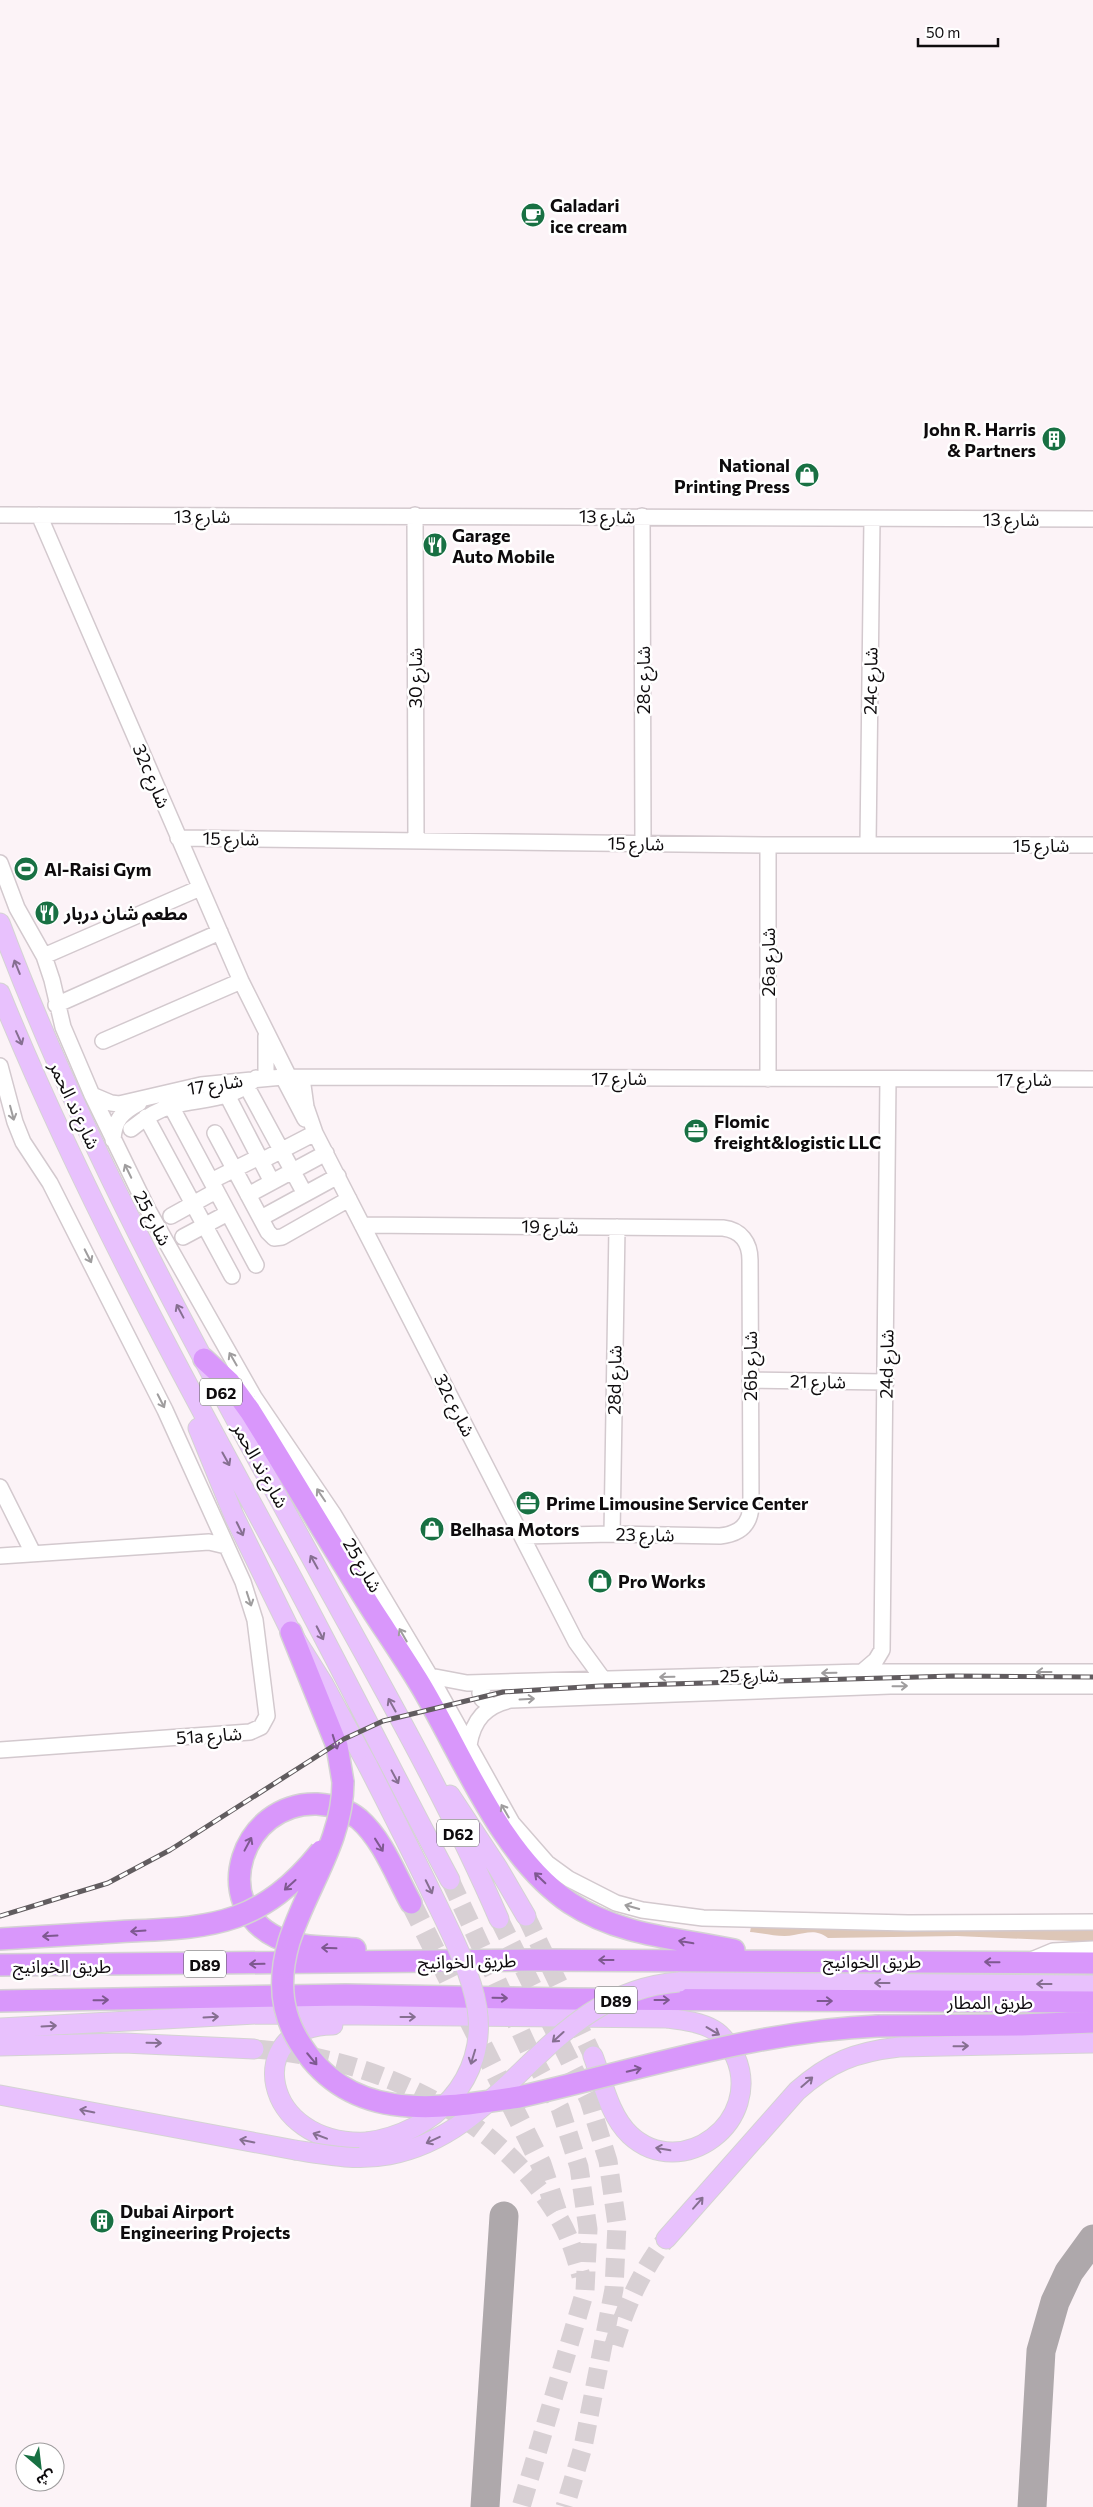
<svg xmlns="http://www.w3.org/2000/svg" width="1093" height="2507" font-family="Commissioner,'Noto Sans Arabic',sans-serif">
<style>
.green{fill:#ddc6b7}
.lines{fill:none;stroke-linecap:round;stroke-linejoin:round}
.taxiway{stroke:#aea8ab;stroke-width:29}
.major-tunnel{stroke:#d8d0d4;stroke-width:19;stroke-dasharray:19 9;stroke-linecap:butt}
.highway-tunnel{stroke:#d8d0d4;stroke-width:21;stroke-dasharray:21 11;stroke-linecap:butt}
.minor-casing{stroke:#d3c9ce;stroke-width:18}
.major-casing{stroke:#d4d3d3;stroke-width:21}
.highway-casing{stroke:#d4d3d3;stroke-width:24}
.minor{stroke:#fff;stroke-width:15}
.major{stroke:#e8c1fd;stroke-width:19}
.highway{stroke:#d997fb;stroke-width:21}
.rail-casing{stroke:#615c5f;stroke-width:5}
.rail{stroke:#fff;stroke-width:3;stroke-dasharray:9;stroke-linecap:butt}
.major-bridge-casing{stroke:#d4d3d3;stroke-width:21;stroke-linecap:butt}
.highway-bridge-casing{stroke:#d4d3d3;stroke-width:24;stroke-linecap:butt}
.major-bridge{stroke:#e8c1fd;stroke-width:19}
.highway-bridge{stroke:#d997fb;stroke-width:21}
.oneway{stroke:#866f91}
.oneway2{stroke:#9f9d9e}
.oneway3{stroke:#7e5890}
.labels{text-anchor:middle;dominant-baseline:central;stroke-width:5;stroke-linejoin:round;paint-order:stroke}
.shield{fill:#fff;stroke:#565456;stroke-width:1}
.shield-label{font-size:16px;font-weight:bold;fill:#0e0b0d}
.poi-label{font-size:18px;font-weight:bold;fill:#0e0b0d;stroke:#fff;text-anchor:start}
.street-label{font-size:18px;fill:#0e0b0d;stroke:#fff}
</style>
<rect width="100%" height="100%" fill="#fcf3f7"/>
<path class="green" d="M752,1922L1086,1926L1087,1931H1093V1942L957,1936L828,1938C816,1929 807,1933 794,1935C781,1938 763,1933 750,1932Z"/>
<g class="lines">
<path class="taxiway" d="M485,2507L504,2216
M1032,2507L1041,2351L1055,2302L1069,2272L1093,2239"/>
<path class="major-tunnel" d="M450,1880L531,2054L560,2108L579,2167L588,2229L585,2291L521,2507
M526,1916L593,2056
M499,1919L589,2100L608,2161L617,2224L614,2289L583,2447L565,2507
M254,2049C372,2057 493,2111 557,2215C569,2234 575,2255 581,2276
M614,2345C626,2305 641,2272 666,2239"/>
<path class="highway-tunnel" d="M411,1903L541,2164L558,2216"/>
<defs>
<path id="minor" d="M0,515L1093,519
M39,515L241,981L289,1077
M415,515L416,840
M642,516L643,843
M178,838L768,845H1093
M868,844L872,519
M0,863L17,908L44,956L52,980L63,1027L92,1095L148,1210L254,1397L334,1515L430,1676L512,1823L547,1863L569,1879L616,1903L642,1910L703,1918L908,1923L1093,1922
M44,956L200,888
M56,1005L220,932
M266,1036V1078
M103,1041L241,981
M0,1066L15,1122L23,1142L50,1183L165,1410L243,1582L255,1620L267,1716L261,1727L250,1732L0,1750
M283,1077L305,1119
M302,1078L306,1107L315,1133L576,1642L603,1679
M768,1079V845
M247,1087L305,1194
M92,1095L111,1103L119,1104L201,1085L283,1077L1093,1079
M227,1095L272,1182
M171,1106L256,1265
M146,1117L232,1276
M131,1129C143,1119 156,1110 172,1106C201,1098 233,1101 256,1078
M215,1133L268,1232L274,1238L282,1237L349,1199
M113,1140C114,1120 122,1112 139,1103
M261,1161L315,1133
M211,1181L259,1157
M248,1195L326,1153
M171,1216L216,1191
M261,1218L338,1176
M362,1225L723,1228C741,1230 750,1243 750,1260L751,1506C750,1525 739,1534 720,1536L612,1534L522,1536
M183,1237L228,1213
M750,1380L886,1382
M0,1487L33,1553
M612,1534L617,1227
M0,1556L209,1542L226,1546
M862,1672L876,1660L882,1650L888,1079
M430,1676L467,1683L862,1672H1093
M486,1683L480,1693L482,1699L492,1706
M469,1745C473,1720 486,1705 511,1700L890,1686H1093
M1029,1961L1053,1951L1093,1949"/>
<path id="major" d="M0,923C87,1156 210,1373 329,1590C389,1698 450,1806 499,1919
M0,993C81,1192 185,1381 288,1570C343,1672 395,1777 450,1880
M198,1428L234,1516L291,1632L323,1683L368,1766
M450,1795L498,1868L526,1916
M679,1982L1093,1985
M333,2025C242,2025 260,2147 367,2142
M0,2028L257,2014L667,2018C682,2020 700,2022 714,2030C724,2036 730,2047 735,2056C764,2121 682,2183 630,2135C609,2115 603,2082 593,2056
M0,2046L124,2043L254,2049
M0,2095L295,2150
M666,2239L797,2091C830,2062 855,2052 899,2047L1093,2043"/>
<path id="highway" d="M204,1359L229,1382L250,1411C292,1478 332,1547 374,1613C389,1636 404,1658 418,1681C462,1753 499,1855 570,1903C620,1936 677,1938 734,1950
M291,1632L337,1746L343,1782
M0,1939L99,1933
M355,1949C328,1946 301,1949 276,1937C209,1904 241,1802 317,1804C332,1805 347,1809 359,1819C383,1840 396,1876 411,1903
M0,1965L536,1960L1093,1963
M0,2001L346,1995L569,1999L1093,2002
M878,2026L1021,2025L1093,2022"/>
</defs>
<use href="#minor" class="minor-casing"/>
<use href="#major" class="major-casing"/>
<use href="#highway" class="highway-casing"/>
<use href="#minor" class="minor"/>
<use href="#major" class="major"/>
<use href="#highway" class="highway"/>
<defs>
<path id="rail" d="M0,1916L108,1883L170,1850L344,1739L383,1721L503,1692L600,1686L953,1676L1093,1677"/>
</defs>
<use href="#rail" class="rail-casing"/>
<use href="#rail" class="rail"/>
<defs>
<path id="major-bridge" d="M367,2142C434,2133 488,2079 477,2008C471,1972 452,1935 436,1902C414,1856 391,1811 368,1766
M295,2150C326,2155 357,2161 389,2155C510,2132 546,1992 679,1982"/>
<path id="highway-bridge" d="M343,1782C343,1841 306,1888 289,1942C279,1976 280,2010 298,2040C348,2125 437,2109 519,2097C638,2070 756,2031 878,2026
M99,1933C198,1926 253,1936 321,1851"/>
</defs>
<use href="#major-bridge" class="major-bridge-casing"/>
<use href="#highway-bridge" class="highway-bridge-casing"/>
<use href="#major-bridge" class="major-bridge"/>
<use href="#highway-bridge" class="highway-bridge"/>
</g>
<defs><path id="oneway-shaft" d="M-6 0H5M1.5-3L5.5 0L1.5 3" fill="none" stroke-width="1.6" stroke-linecap="round" stroke-linejoin="round" transform="scale(1.25)"/></defs>
<g class="oneway">
<use href="#oneway-shaft" transform="translate(17 967) rotate(-112)"/>
<use href="#oneway-shaft" transform="translate(19 1038) rotate(66)"/>
<use href="#oneway-shaft" transform="translate(180 1311) rotate(-118)"/>
<use href="#oneway-shaft" transform="translate(226 1459) rotate(61)"/>
<use href="#oneway-shaft" transform="translate(240 1529) rotate(64)"/>
<use href="#oneway-shaft" transform="translate(314 1562) rotate(-119)"/>
<use href="#oneway-shaft" transform="translate(320 1633) rotate(63)"/>
<use href="#oneway-shaft" transform="translate(392 1705) rotate(-119)"/>
<use href="#oneway-shaft" transform="translate(395 1777) rotate(62)"/>
<use href="#oneway-shaft" transform="translate(429 1887) rotate(64)"/>
<use href="#oneway-shaft" transform="translate(882 1983) rotate(-180)"/>
<use href="#oneway-shaft" transform="translate(1044 1984) rotate(-180)"/>
<use href="#oneway-shaft" transform="translate(211 2017) rotate(-3)"/>
<use href="#oneway-shaft" transform="translate(408 2017)"/>
<use href="#oneway-shaft" transform="translate(49 2026) rotate(-3)"/>
<use href="#oneway-shaft" transform="translate(713 2031) rotate(31)"/>
<use href="#oneway-shaft" transform="translate(558 2037) rotate(138)"/>
<use href="#oneway-shaft" transform="translate(154 2043) rotate(1)"/>
<use href="#oneway-shaft" transform="translate(961 2046) rotate(-1)"/>
<use href="#oneway-shaft" transform="translate(473 2057) rotate(107)"/>
<use href="#oneway-shaft" transform="translate(807 2082) rotate(-41)"/>
<use href="#oneway-shaft" transform="translate(87 2111) rotate(-169)"/>
<use href="#oneway-shaft" transform="translate(320 2136) rotate(-159)"/>
<use href="#oneway-shaft" transform="translate(433 2140) rotate(155)"/>
<use href="#oneway-shaft" transform="translate(247 2141) rotate(-169)"/>
<use href="#oneway-shaft" transform="translate(663 2149) rotate(-170)"/>
<use href="#oneway-shaft" transform="translate(698 2203) rotate(-49)"/>
</g>
<g class="oneway2">
<use href="#oneway-shaft" transform="translate(12 1113) rotate(75)"/>
<use href="#oneway-shaft" transform="translate(128 1171) rotate(-116)"/>
<use href="#oneway-shaft" transform="translate(88 1256) rotate(63)"/>
<use href="#oneway-shaft" transform="translate(233 1359) rotate(-120)"/>
<use href="#oneway-shaft" transform="translate(161 1401) rotate(63)"/>
<use href="#oneway-shaft" transform="translate(321 1495) rotate(-124)"/>
<use href="#oneway-shaft" transform="translate(249 1599) rotate(72)"/>
<use href="#oneway-shaft" transform="translate(403 1635) rotate(-120)"/>
<use href="#oneway-shaft" transform="translate(1044 1672) rotate(180)"/>
<use href="#oneway-shaft" transform="translate(829 1673) rotate(179)"/>
<use href="#oneway-shaft" transform="translate(667 1677) rotate(179)"/>
<use href="#oneway-shaft" transform="translate(900 1686) rotate(-1)"/>
<use href="#oneway-shaft" transform="translate(527 1699) rotate(-3)"/>
<use href="#oneway-shaft" transform="translate(505 1811) rotate(-120)"/>
<use href="#oneway-shaft" transform="translate(632 1907) rotate(-164)"/>
</g>
<g class="oneway3">
<use href="#oneway-shaft" transform="translate(335 1742) rotate(72)"/>
<use href="#oneway-shaft" transform="translate(248 1844) rotate(-62)"/>
<use href="#oneway-shaft" transform="translate(379 1845) rotate(58)"/>
<use href="#oneway-shaft" transform="translate(540 1878) rotate(-136)"/>
<use href="#oneway-shaft" transform="translate(290 1885) rotate(138)"/>
<use href="#oneway-shaft" transform="translate(138 1931) rotate(176)"/>
<use href="#oneway-shaft" transform="translate(50 1936) rotate(177)"/>
<use href="#oneway-shaft" transform="translate(686 1942) rotate(-170)"/>
<use href="#oneway-shaft" transform="translate(329 1948) rotate(-178)"/>
<use href="#oneway-shaft" transform="translate(606 1960) rotate(180)"/>
<use href="#oneway-shaft" transform="translate(992 1962) rotate(-179)"/>
<use href="#oneway-shaft" transform="translate(257 1964) rotate(179)"/>
<use href="#oneway-shaft" transform="translate(500 1998) rotate(1)"/>
<use href="#oneway-shaft" transform="translate(101 2000) rotate(-1)"/>
<use href="#oneway-shaft" transform="translate(662 2000)"/>
<use href="#oneway-shaft" transform="translate(825 2001)"/>
<use href="#oneway-shaft" transform="translate(312 2059) rotate(50)"/>
<use href="#oneway-shaft" transform="translate(634 2070) rotate(-14)"/>
</g>
<defs>
<symbol id="cafe-disc" viewBox="-11 -11 22 22"><circle r="9.5" fill="#187043" stroke="#fff"/><path d="M-5.5-4.5H6V0H3Q3 3.5 0 3.5H-2.5Q-5.5 3.5-5.5 0ZM3-3.2v2h1.7v-2ZM-6 4.5H4V6H-6Z" fill="#fff"/></symbol>
<symbol id="building-disc" viewBox="-11 -11 22 22"><circle r="9.5" fill="#187043" stroke="#fff"/><path d="M-4-6H4V6H1V3H-1V6H-4ZM-2.5-4.3h1.7v1.8h-1.7ZM.8-4.3h1.7v1.8H.8ZM-2.5-1h1.7V.8h-1.7ZM.8-1h1.7V.8H.8Z" fill="#fff"/></symbol>
<symbol id="shop-disc" viewBox="-11 -11 22 22"><circle r="9.5" fill="#187043" stroke="#fff"/><path d="M-5-2.5h2.3a2.7 3.5 0 0 1 5.4 0H5L5.5 6h-11ZM-1.5-2.5h3a1.5 2.3 0 0 0-3 0Z" fill="#fff"/></symbol>
<symbol id="restaurant-disc" viewBox="-11 -11 22 22"><circle r="9.5" fill="#187043" stroke="#fff"/><path d="M-5-6h1v4h1v-4h1v4h1v-4h1v5L-1.5 .5V6h-2V.5L-5-1ZM5-6V6H3V1.5H1.5Q1.5-4 5-6Z" fill="#fff"/></symbol>
<symbol id="stadium-disc" viewBox="-11 -11 22 22"><circle r="9.5" fill="#187043" stroke="#fff"/><path d="M0-5a6.5 5 0 1 0 0 10a6.5 5 0 1 0 0-10ZM-3.5-1.8h7v3.6h-7Z" fill="#fff"/></symbol>
<symbol id="office-disc" viewBox="-11 -11 22 22"><circle r="9.5" fill="#187043" stroke="#fff"/><path d="M-6-3h4V-5.5h4V-3h4V5H-6ZM-1-4.5V-3h2v-1.5ZM-6 0V1H6V0Z" fill="#fff"/></symbol>
</defs>
<g fill-rule="evenodd">
<use href="#cafe-disc" x="519" y="201" width="28" height="28"/>
<use href="#building-disc" x="1040" y="425" width="28" height="28"/>
<use href="#shop-disc" x="793" y="461" width="28" height="28"/>
<use href="#restaurant-disc" x="421" y="531" width="28" height="28"/>
<use href="#stadium-disc" x="12" y="855" width="28" height="28"/>
<use href="#restaurant-disc" x="33" y="899" width="28" height="28"/>
<use href="#office-disc" x="682" y="1117" width="28" height="28"/>
<use href="#office-disc" x="514" y="1489" width="28" height="28"/>
<use href="#shop-disc" x="418" y="1515" width="28" height="28"/>
<use href="#shop-disc" x="586" y="1567" width="28" height="28"/>
<use href="#building-disc" x="88" y="2207" width="28" height="28"/>
</g>
<g class="labels">
<g class="shield">
<rect x="200" y="1378.5" width="42" height="27" rx="4"/>
<rect x="437" y="1819.5" width="42" height="27" rx="4"/>
<rect x="184" y="1950.5" width="42" height="27" rx="4"/>
<rect x="595" y="1986.5" width="42" height="27" rx="4"/>
</g>
<g class="shield-label">
<text x="221" y="1392">D62</text>
<text x="458" y="1833">D62</text>
<text x="205" y="1964">D89</text>
<text x="616" y="2000">D89</text>
</g>
<g class="poi-label">
<text x="550" y="205">Galadari<tspan x="550" dy="21">ice cream</tspan></text>
<text x="1036" y="429" text-anchor="end">John R. Harris<tspan x="1036" dy="21">&amp; Partners</tspan></text>
<text x="790" y="465" text-anchor="end">National<tspan x="790" dy="21">Printing Press</tspan></text>
<text x="452" y="535">Garage<tspan x="452" dy="21">Auto Mobile</tspan></text>
<text x="44" y="869">Al-Raisi Gym</text>
<text x="64" y="913">مطعم شان دربار</text>
<text x="714" y="1121">Flomic<tspan x="714" dy="21">freight&amp;logistic LLC</tspan></text>
<text x="546" y="1503">Prime Limousine Service Center</text>
<text x="450" y="1529">Belhasa Motors</text>
<text x="618" y="1581">Pro Works</text>
<text x="120" y="2211">Dubai Airport<tspan x="120" dy="21">Engineering Projects</tspan></text>
</g>
<g class="street-label">
<text x="202" y="516">شارع 13</text>
<text transform="translate(607 516) rotate(1)">شارع 13</text>
<text x="1011" y="519">شارع 13</text>
<text transform="translate(415 678) rotate(-90)">شارع 30</text>
<text transform="translate(643 680) rotate(-90)">28c شارع</text>
<text transform="translate(870 681) rotate(-89)">24c شارع</text>
<text transform="translate(152 776) rotate(67)">32c شارع</text>
<text transform="translate(231 838) rotate(1)">شارع 15</text>
<text transform="translate(636 843) rotate(1)">شارع 15</text>
<text x="1041" y="845">شارع 15</text>
<text transform="translate(768 962) rotate(-90)">26a شارع</text>
<text x="619" y="1078">شارع 17</text>
<text x="1024" y="1079">شارع 17</text>
<text transform="translate(215 1084) rotate(-9)">شارع 17</text>
<text transform="translate(75 1105) rotate(65)">شارع ند الحمر</text>
<text transform="translate(153 1218) rotate(62)">شارع 25</text>
<text transform="translate(550 1226) rotate(1)">شارع 19</text>
<text transform="translate(886 1364) rotate(-89)">24d شارع</text>
<text transform="translate(750 1366) rotate(-90)">26b شارع</text>
<text transform="translate(614 1380) rotate(-89)">28d شارع</text>
<text transform="translate(818 1381) rotate(1)">شارع 21</text>
<text transform="translate(455 1405) rotate(63)">32c شارع</text>
<text transform="translate(261 1465) rotate(61)">شارع ند الحمر</text>
<text transform="translate(645 1534) rotate(1)">شارع 23</text>
<text transform="translate(363 1565) rotate(60)">شارع 25</text>
<text transform="translate(749 1675) rotate(-1)">شارع 25</text>
<text transform="translate(209 1735) rotate(-4)">51a شارع</text>
<text transform="translate(467 1961) rotate(-1)">طريق الخوانيج</text>
<text x="872" y="1961">طريق الخوانيج</text>
<text x="62" y="1966">طريق الخوانيج</text>
<text x="990" y="2002">طريق المطار</text>
</g>
</g>
<g transform="translate(40 2467) rotate(152)"><circle r="24" fill="#ffffff" stroke="#9f9d9e"/>
<path d="M0-4L9 19L0 12L-9 19Z" fill="#187043"/>
<text y="-8" font-size="14" font-weight="bold" text-anchor="middle" fill="#0e0b0d">ش</text>
</g>
<path d="M918 38v8h80v-8" fill="none" stroke="#0e0b0d" stroke-width="2.5"/>
<text x="926" y="38" font-size="15" fill="#0e0b0d" stroke="#ffffff" stroke-width="4" paint-order="stroke">50 m</text>
</svg>
